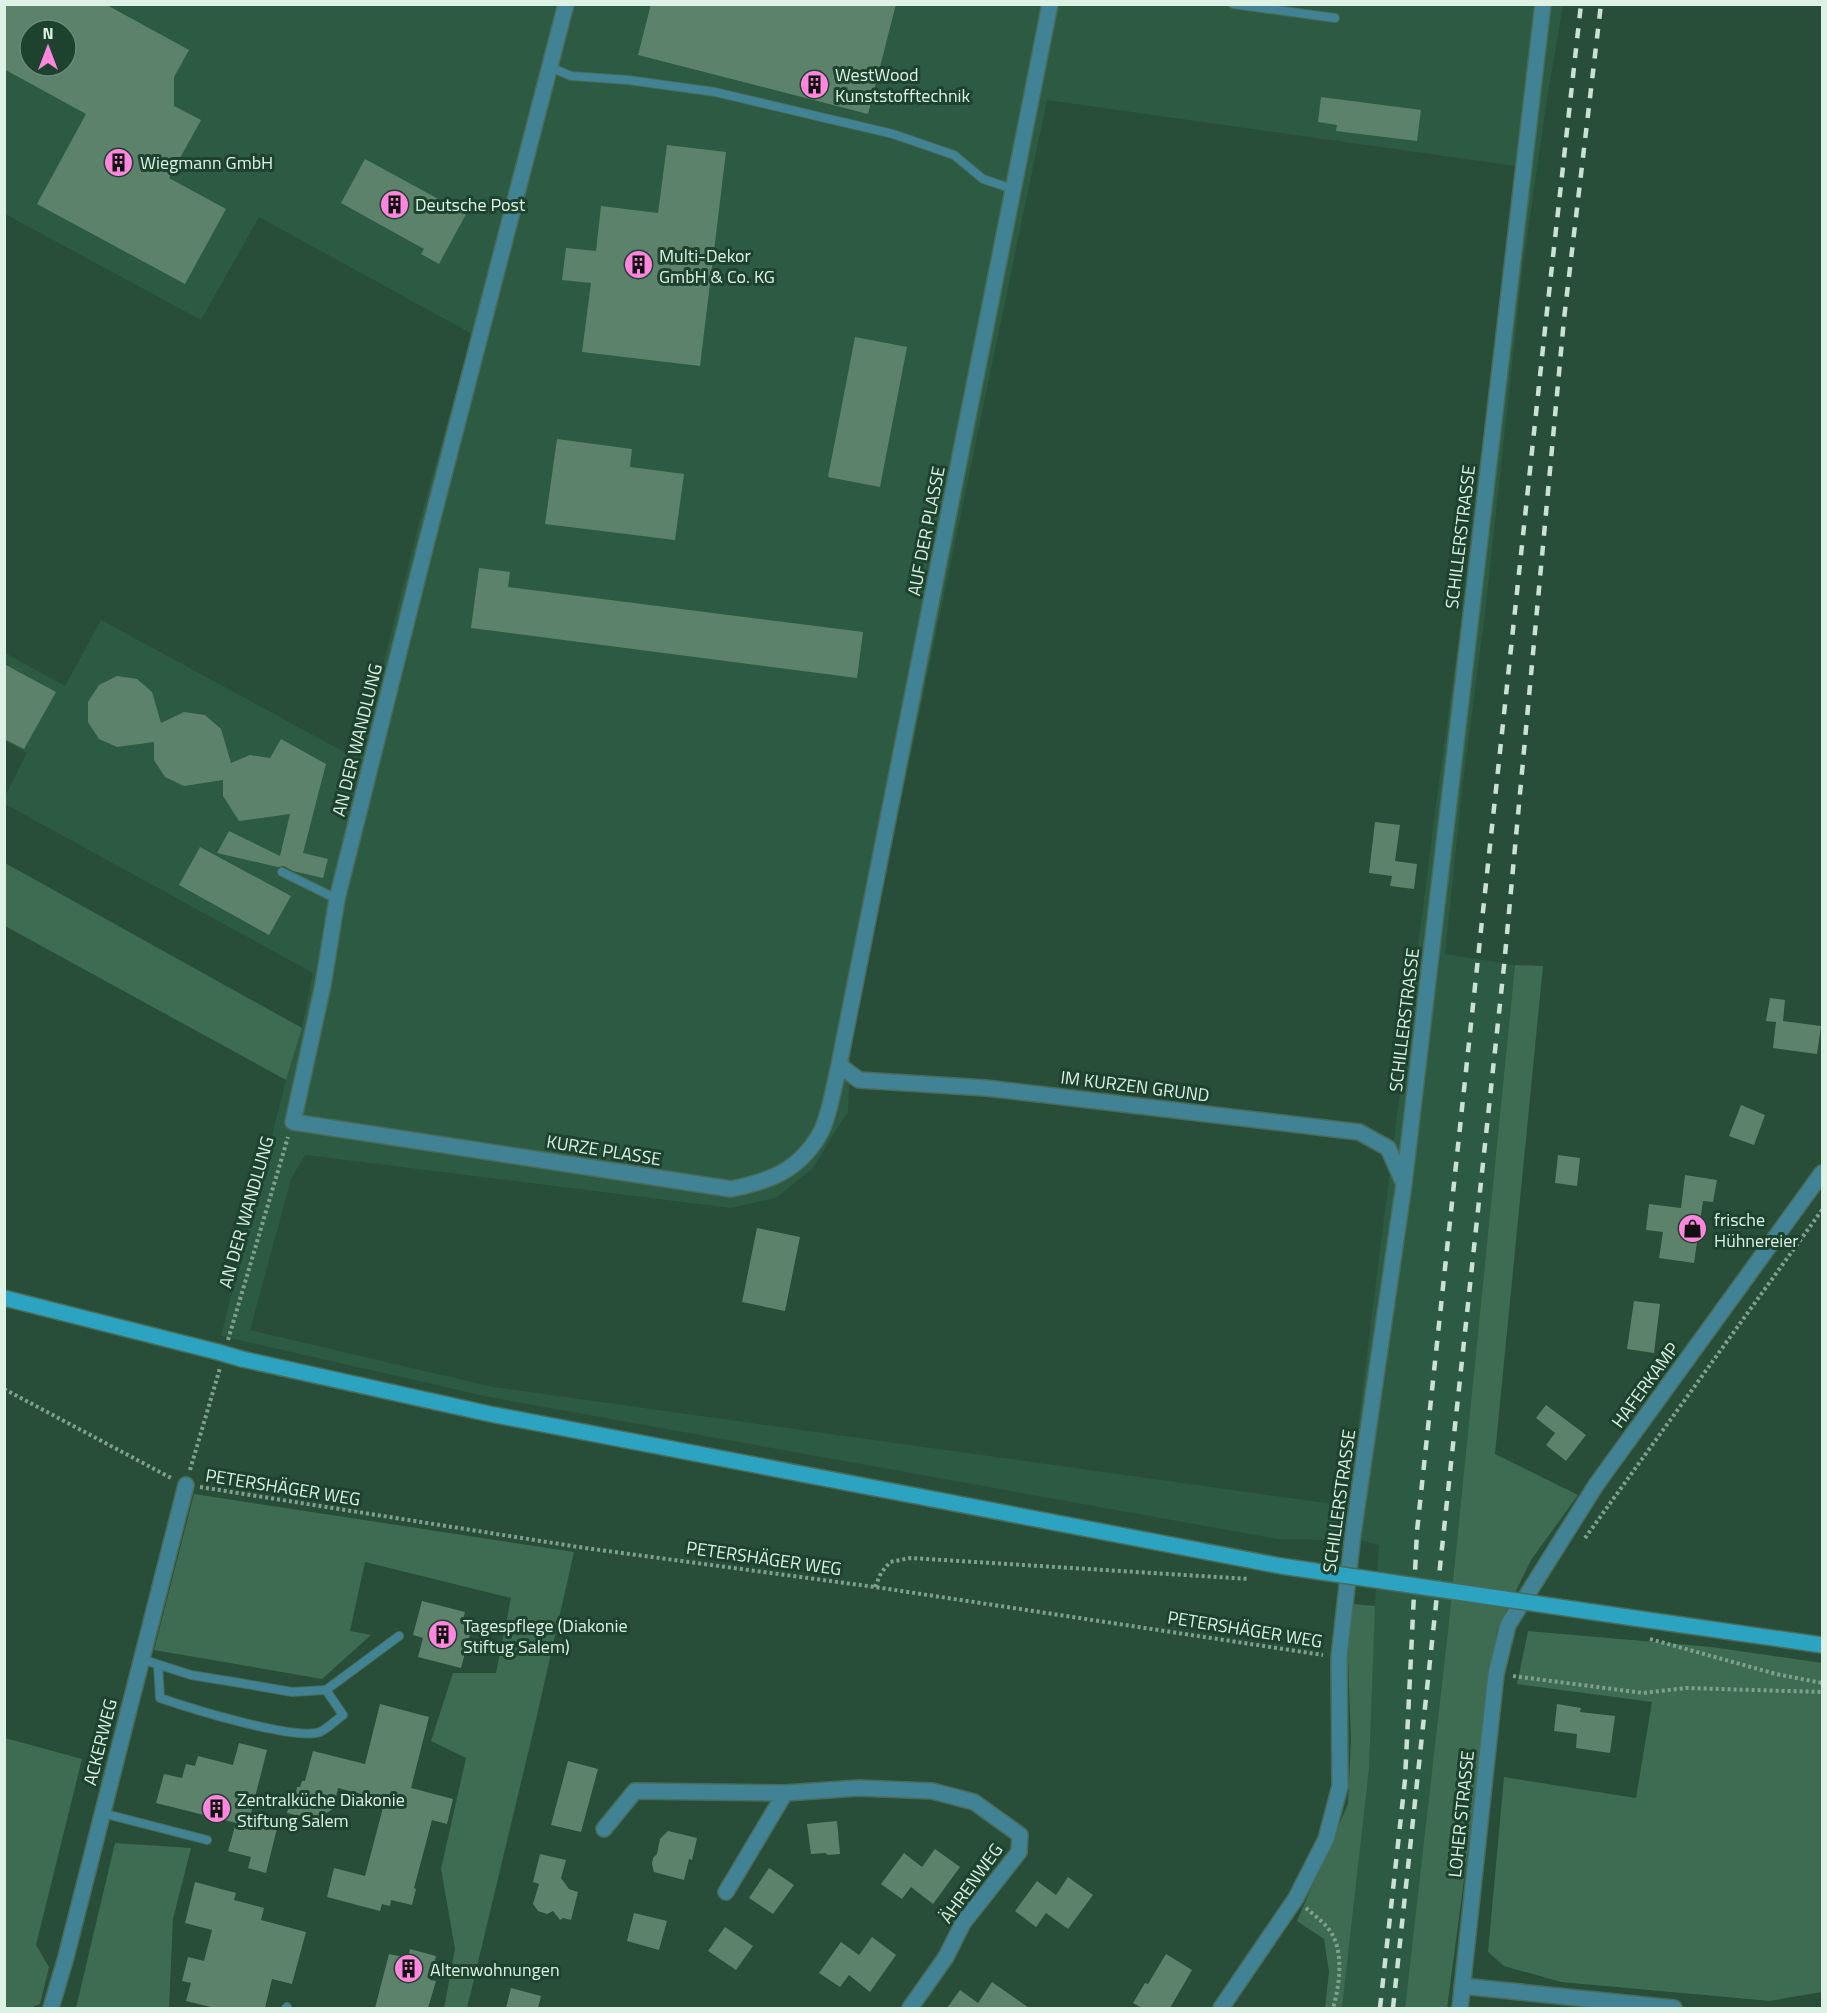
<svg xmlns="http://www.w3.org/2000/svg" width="1827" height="2013" font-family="'Titillium Web',sans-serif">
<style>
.built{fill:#2d5a43;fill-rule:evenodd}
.green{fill:#3d6c52}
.building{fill:#5c826c;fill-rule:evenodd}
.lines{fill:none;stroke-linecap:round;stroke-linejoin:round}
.service-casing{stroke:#496b57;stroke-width:10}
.minor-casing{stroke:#496b57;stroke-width:18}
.tertiary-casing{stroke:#496b57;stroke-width:18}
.secondary-casing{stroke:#496b57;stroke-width:18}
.path{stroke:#829f8e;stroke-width:4;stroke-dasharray:3 3;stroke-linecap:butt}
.service{stroke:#418294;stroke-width:8}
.minor{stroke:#418294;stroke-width:15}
.tertiary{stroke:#418294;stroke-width:15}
.secondary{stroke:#2ca3c0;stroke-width:15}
.rail{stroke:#cae1d3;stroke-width:4.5;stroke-dasharray:10 10;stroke-linecap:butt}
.secondary-bridge-casing{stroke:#496b57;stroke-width:18;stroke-linecap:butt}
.secondary-bridge{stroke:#2ca3c0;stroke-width:15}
.labels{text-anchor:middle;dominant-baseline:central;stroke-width:6;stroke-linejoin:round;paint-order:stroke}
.poi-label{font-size:18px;fill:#ddf2e5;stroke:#1d422e;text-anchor:start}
.street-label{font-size:18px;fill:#ddf2e5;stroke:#1d422e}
</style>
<rect width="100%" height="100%" fill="#284d38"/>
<path class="built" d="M5,5H1563L1547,99L1522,273L1485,613L1463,782L1445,954L1515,965L1448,1630L1405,2008H1342L1369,1770L1374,1620L1379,1545L1363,1541L1277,1539L489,1397L221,1336L286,1080L302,1028L313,973L5,804L4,798L27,753L5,741V653L65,686L101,620L359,760L419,523L472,334L259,217L201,320L5,214ZM30,30H66V66H30ZM1047,100L1523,167L1435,812L1348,1506L493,1387L250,1330L291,1179L305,1155L730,1208L776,1198L813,1168L848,1111L851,1042Z"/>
<path class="green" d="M5,863L302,1028L286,1080L5,926Z
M1515,965L1543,966L1495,1454L1578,1495L1531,1560L1497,1630L1447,2008H1405L1448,1630Z
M194,1494L574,1552L535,1724L467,2008H444L455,1949L441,1869L466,1758L431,1741L453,1673H496L511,1598L365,1562L350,1631L371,1635L322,1679L154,1650Z
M1352,1604L1375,1606L1369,1770L1342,2008H1325L1329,1972L1324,1939L1297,1921L1348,1804L1351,1739L1348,1658Z
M1528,1631L1712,1647L1822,1663V1992L1770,2001L1561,1982L1504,1966L1488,1952L1504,1777L1636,1798L1652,1702L1517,1684Z
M5,1738L82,1759L36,1945L49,1967L40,2004L30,2008H5Z
M115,1843L191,1848L173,1919L169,2008H76Z"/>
<path class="building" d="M4,4H105L189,50L174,77V106L201,120L169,178L226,209L185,284L37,204L86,114L4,69ZM30,30H66V66H30Z
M651,4H896L868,114L638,55Z
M1321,97L1421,110L1417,141L1336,131L1337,125L1318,122Z
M667,145L726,152L700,366L582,352L591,283L562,280L566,248L596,251L601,206L658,213Z
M365,159L466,214L439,264L421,254L424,249L341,203Z
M855,337L907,347L880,487L828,477Z
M557,439L632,449L630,467L684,474L675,540L545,524Z
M479,568L510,572L508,587L863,632L857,678L471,628Z
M4,664L56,692L24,749L4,739Z
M117,676L137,679L152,692L161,723L184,712L205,715L221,729L231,763L250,755L270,758L281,739L326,764L303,853L328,859L323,878L293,871L284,866L278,867L217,853L229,831L280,856L290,814L239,821L223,796V780L184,786L165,777L154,760V742L117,747L99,739L88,722V702L99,685Z
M1375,822L1400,825L1395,861L1417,864L1414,889L1390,886L1392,876L1369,873Z
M200,847L291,896L269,935L179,885Z
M1770,998L1785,1000L1783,1021L1821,1026L1817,1054L1773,1048L1776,1022L1766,1021Z
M1741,1105L1765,1115L1754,1145L1729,1136Z
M1558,1155L1580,1158L1577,1186L1555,1183Z
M1685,1175L1717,1180L1713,1202L1703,1201L1694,1263L1659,1258L1663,1232L1646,1230L1649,1204L1681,1208Z
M757,1228L800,1237L785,1311L742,1302Z
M1634,1301L1660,1304L1654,1353L1627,1349Z
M1546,1405L1586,1435L1566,1461L1546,1445L1555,1433L1536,1418Z
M422,1601L465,1612L462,1624L472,1627L461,1668L418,1657L423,1638L413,1635Z
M380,1704L429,1717L411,1788L453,1799L447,1824L432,1820L414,1888L416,1889L412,1905L391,1900L390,1906L382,1904L380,1911L327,1897L334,1868L365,1876L385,1800L338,1788L333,1809L318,1818L306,1815L304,1817L287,1813L292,1795L295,1797L297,1787H300L302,1781H305L313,1751L365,1764Z
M1557,1704L1581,1708L1580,1712L1615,1716L1610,1753L1576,1748L1577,1734L1554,1731Z
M239,1743L267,1750L251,1813L279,1820L266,1873L248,1868L251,1857L228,1851L236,1823L156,1803L164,1774L182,1778L186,1764L195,1766L198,1756L233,1765Z
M568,1761L598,1769L581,1832L551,1825Z
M837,1821L840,1854L828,1855L825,1853L811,1854L807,1824Z
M668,1831L697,1838L692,1860L689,1859L684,1880L654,1872L652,1864L653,1858L657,1854L660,1839Z
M935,1849L960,1867L933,1904L911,1887L902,1899L881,1884L904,1853L922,1867Z
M540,1854L566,1860L561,1878L569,1889L578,1892L571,1920L563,1918L560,1920L553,1911L547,1914L538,1911L533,1904L539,1884L533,1882Z
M769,1868L794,1885L773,1914L749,1898Z
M1068,1877L1093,1895L1068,1929L1046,1913L1036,1927L1015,1911L1037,1881L1056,1895Z
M195,1882L236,1893L234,1900L264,1908L261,1920L306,1932L292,1984L272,1979L265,2008H215L186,2001L191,1983L182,1981L188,1957L204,1961L212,1930L185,1923Z
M634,1913L667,1921L659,1950L627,1941Z
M725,1927L753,1946L736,1970L708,1951Z
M872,1937L896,1955L870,1992L849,1975L840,1987L819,1973L841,1942L859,1955Z
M410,1949L436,1956L430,1980L436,1981L428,2008H375L389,1954L408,1958Z
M1166,1954L1192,1970L1170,2008H1142L1133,2003L1145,1983L1148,1984Z
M992,1982L1029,2008H947L960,1990L978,2003Z
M511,1988L541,1996L538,2008H506Z"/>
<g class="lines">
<defs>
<path id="service" d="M1233,4L1335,18
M550,67L571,76L628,80L715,92L893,134L954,155L983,179L1013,189
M282,872L337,899
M141,1659L191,1675L240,1683L292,1692L326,1690L399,1636
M158,1665L160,1698C189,1708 295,1741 320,1732C328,1728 336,1720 343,1715L326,1690
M102,1813L207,1840
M286,2008L287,2007"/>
<path id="minor" d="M566,4L426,544L337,899L323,985L293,1122L731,1189C771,1181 800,1170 821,1132C829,1117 835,1082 839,1065L1050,4
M839,1065L859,1080L986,1088L1359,1132L1388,1148L1404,1184
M604,1829L635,1791L785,1793L859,1788L932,1791L974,1802L1020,1835L1019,1852L963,1923L946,1957L910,2008
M726,1892L785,1793
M51,2008L66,1957L186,1485
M1221,2008L1296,1898L1326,1839L1340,1786L1339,1657L1353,1534L1404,1184L1543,4"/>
<path id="tertiary" d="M1462,1986L1674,2008
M1460,2008L1496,1674L1508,1625L1596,1485L1822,1173"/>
<path id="secondary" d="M4,1298L218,1352
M242,1359L490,1414L1281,1566
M1634,1618L1822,1645"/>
</defs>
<use href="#service" class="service-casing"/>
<use href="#minor" class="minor-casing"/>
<use href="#tertiary" class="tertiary-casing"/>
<use href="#secondary" class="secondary-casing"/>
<path class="path" d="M228,1340L288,1137
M4,1389L173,1479
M190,1470L220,1368
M200,1487L585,1548L875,1587L1323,1655
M1585,1538L1822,1210
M875,1587L881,1573L890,1562L911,1558L1249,1579
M1650,1639L1776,1674L1822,1683
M1513,1676L1643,1693L1686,1688L1822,1692
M1306,1908C1313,1914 1321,1920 1327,1927C1345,1947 1340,1984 1333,2008"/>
<use href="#service" class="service"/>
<use href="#minor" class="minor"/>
<use href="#tertiary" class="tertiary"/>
<use href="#secondary" class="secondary"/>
<path class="rail" d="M1380,2008L1405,1780L1417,1531L1545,329L1581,4
M1393,2008L1504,966L1564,319L1601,4"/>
<defs>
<path id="secondary-bridge" d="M218,1352L242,1359
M1281,1566L1634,1618"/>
</defs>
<use href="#secondary-bridge" class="secondary-bridge-casing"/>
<use href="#secondary-bridge" class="secondary-bridge"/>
</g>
<defs>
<symbol id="building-disc" viewBox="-11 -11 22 22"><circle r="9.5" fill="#ff85de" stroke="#1d422e"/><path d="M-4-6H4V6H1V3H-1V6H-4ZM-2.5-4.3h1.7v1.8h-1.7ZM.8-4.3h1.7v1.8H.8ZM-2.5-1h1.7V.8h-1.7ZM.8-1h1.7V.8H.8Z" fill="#111"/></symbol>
<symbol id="shop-disc" viewBox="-11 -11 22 22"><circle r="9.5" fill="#ff85de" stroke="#1d422e"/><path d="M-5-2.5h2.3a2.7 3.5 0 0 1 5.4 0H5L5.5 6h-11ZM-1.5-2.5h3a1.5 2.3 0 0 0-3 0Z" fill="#111"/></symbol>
</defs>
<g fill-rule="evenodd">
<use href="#building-disc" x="798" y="68" width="33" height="33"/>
<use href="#building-disc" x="102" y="146" width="33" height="33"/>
<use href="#building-disc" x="378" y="188" width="33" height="33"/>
<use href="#building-disc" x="622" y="248" width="33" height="33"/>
<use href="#shop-disc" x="1676" y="1212" width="33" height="33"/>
<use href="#building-disc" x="426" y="1618" width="33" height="33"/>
<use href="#building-disc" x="200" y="1792" width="33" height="33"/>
<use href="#building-disc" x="392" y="1952" width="33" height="33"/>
</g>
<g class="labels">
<g class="poi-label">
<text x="835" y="74">WestWood<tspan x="835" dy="21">Kunststofftechnik</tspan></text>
<text x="140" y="162">Wiegmann GmbH</text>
<text x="415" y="204">Deutsche Post</text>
<text x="659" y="255">Multi-Dekor<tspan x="659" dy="21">GmbH &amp; Co. KG</tspan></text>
<text x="1714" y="1219">frische<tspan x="1714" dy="21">Hühnereier</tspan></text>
<text x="463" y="1625">Tagespflege (Diakonie<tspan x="463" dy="21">Stiftug Salem)</tspan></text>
<text x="237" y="1799">Zentralküche Diakonie<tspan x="237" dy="21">Stiftung Salem</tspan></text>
<text x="430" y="1969">Altenwohnungen</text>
</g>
<g class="street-label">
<text transform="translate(926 531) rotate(-79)">AUF DER PLASSE</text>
<text transform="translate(1460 537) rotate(-83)">SCHILLERSTRASSE</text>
<text transform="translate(357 740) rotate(-76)">AN DER WANDLUNG</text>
<text transform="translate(1404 1020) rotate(-83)">SCHILLERSTRASSE</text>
<text transform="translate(1135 1086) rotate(7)">IM KURZEN GRUND</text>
<text transform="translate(604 1150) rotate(9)">KURZE PLASSE</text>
<text transform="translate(246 1212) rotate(-74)">AN DER WANDLUNG</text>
<text transform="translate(1645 1385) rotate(-54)">HAFERKAMP</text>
<text transform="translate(283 1487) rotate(9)">PETERSHÄGER WEG</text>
<text transform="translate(1339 1501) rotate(-82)">SCHILLERSTRASSE</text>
<text transform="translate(764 1558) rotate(8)">PETERSHÄGER WEG</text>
<text transform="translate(1245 1629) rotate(9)">PETERSHÄGER WEG</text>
<text transform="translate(100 1742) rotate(-76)">ACKERWEG</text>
<text transform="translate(1461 1814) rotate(-84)">LOHER STRASSE</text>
<text transform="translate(971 1883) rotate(-54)">ÄHRENWEG</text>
</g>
</g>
<rect width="1827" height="2013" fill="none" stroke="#ddf2e5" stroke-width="12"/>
<g transform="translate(48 48)"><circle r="28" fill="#1d422e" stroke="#6a8877" stroke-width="1.5"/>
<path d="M0-4.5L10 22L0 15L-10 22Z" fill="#ff85de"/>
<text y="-9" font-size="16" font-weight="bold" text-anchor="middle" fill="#ddf2e5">N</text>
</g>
</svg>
